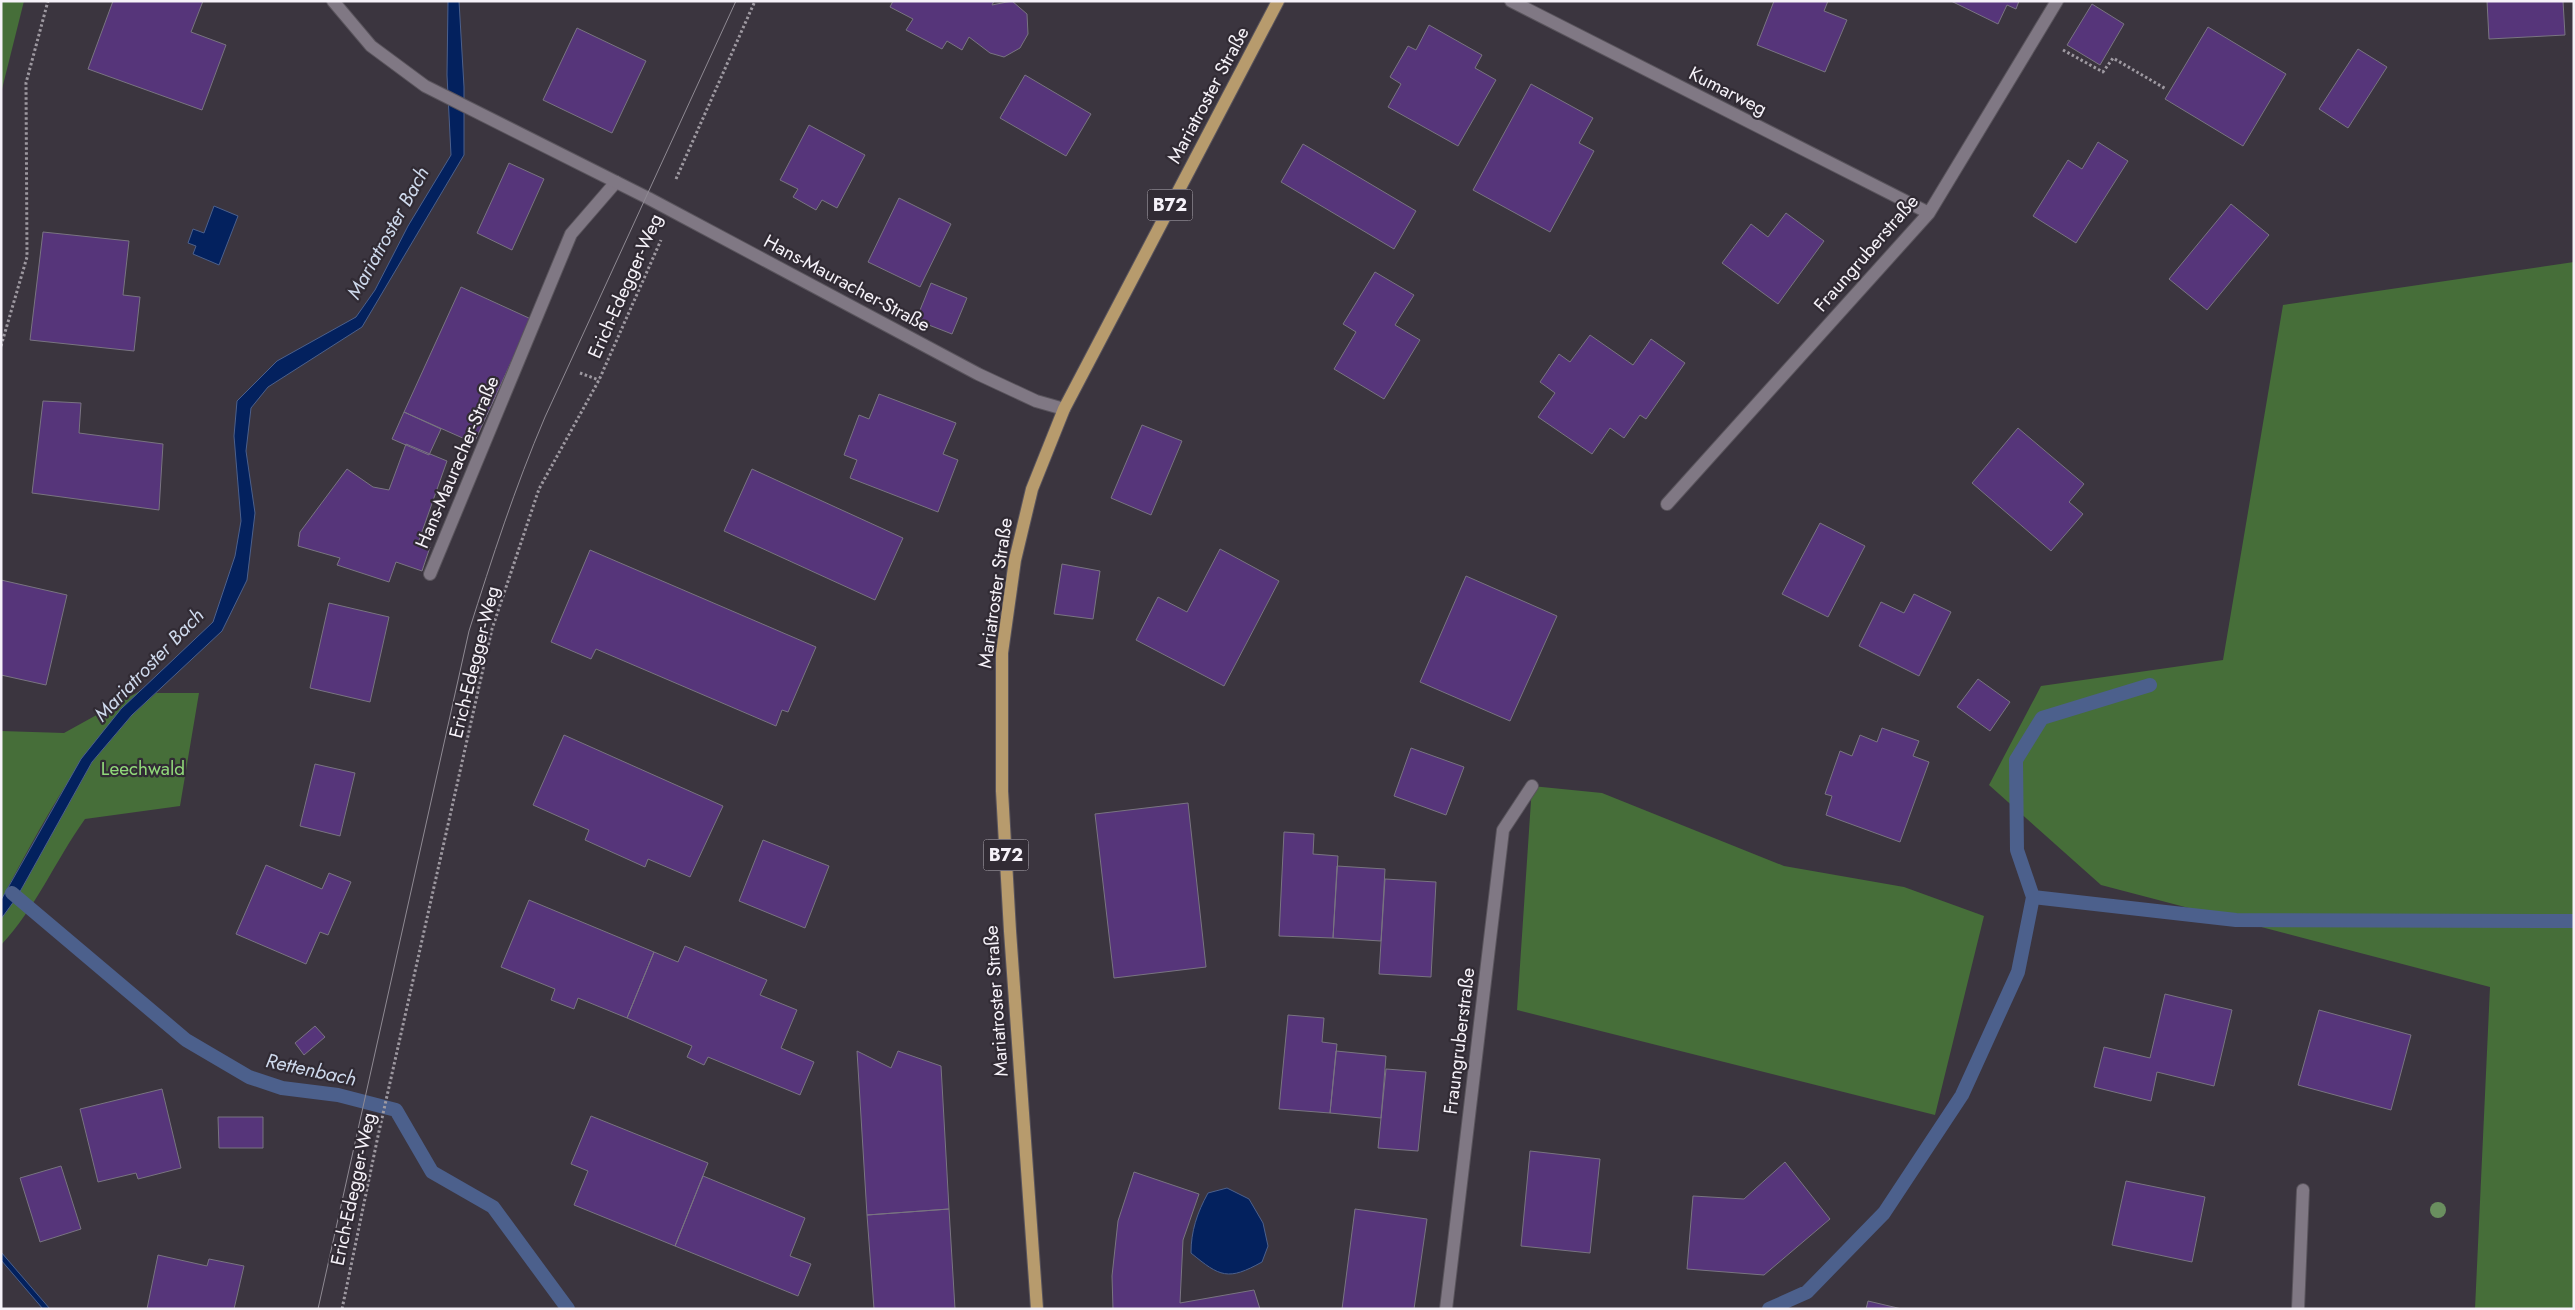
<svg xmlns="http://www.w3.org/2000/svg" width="2575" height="1310" font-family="Jost,sans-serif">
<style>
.green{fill:#466e39}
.water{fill:#03215e;stroke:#4c608c}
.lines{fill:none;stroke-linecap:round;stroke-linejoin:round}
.stream{stroke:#4c608c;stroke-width:14}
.building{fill:#56357a;stroke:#797481}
.lane-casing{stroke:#59545c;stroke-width:14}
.street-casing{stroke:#59545c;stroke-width:14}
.primary-casing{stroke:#59545c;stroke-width:14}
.path{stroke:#9e99a1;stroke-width:3;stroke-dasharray:2.5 2.5;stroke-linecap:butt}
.lane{stroke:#807884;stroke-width:12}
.street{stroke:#807884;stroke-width:12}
.primary{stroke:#b79b6d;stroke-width:12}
.tram{stroke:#8f8a93;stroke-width:1}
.tree{fill:#6a8f5f}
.labels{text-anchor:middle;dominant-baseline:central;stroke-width:4.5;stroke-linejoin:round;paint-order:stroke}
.shield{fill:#312b34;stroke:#bbb6be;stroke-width:1}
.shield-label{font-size:18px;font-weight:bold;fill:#f6f2f9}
.street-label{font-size:19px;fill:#f6f2f9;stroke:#312b34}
.park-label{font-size:19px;fill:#91d97a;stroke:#312b34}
.water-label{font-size:20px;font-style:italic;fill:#ced9ec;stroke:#312b34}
</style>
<rect width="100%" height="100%" fill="#3b353f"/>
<path class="green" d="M1,1H24L1,93Z
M2574,262V1309H2475L2490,987L2101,885L1989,785L2041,686L2223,660L2283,305Z
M140,691C80,750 41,826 1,900V731L64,733Z
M156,693H199L180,806L85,819C55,861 36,908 1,945V919L17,897L92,762L132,715Z
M1532,786L1602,793L1784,866L1904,887L1984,916L1935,1115L1517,1010Z"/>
<path class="water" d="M448,1H459L464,87V155L362,327L268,387L251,408L246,451L255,513L247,580L222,631L132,715L92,762L17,897L1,919V900L81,759L121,709L213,622L235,556L241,521L234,436L237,401L277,361L356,317L375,290L408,226L451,155L447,75Z
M214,206L238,216L219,265L193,254L196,246L188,243L193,229L204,233Z
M1227,1188L1249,1199L1263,1223L1268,1246L1262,1262C1228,1281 1220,1277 1191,1253C1191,1231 1197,1213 1208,1193Z
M1,1252L50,1309H43L1,1260Z"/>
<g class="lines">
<path class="stream" d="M12,893L186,1040L249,1077L282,1088L338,1095L396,1110L432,1172L493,1207L568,1309
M2033,897L2017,850L2016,760L2042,718L2150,685
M1769,1309L1807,1292L1884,1213L1962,1095L2018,972L2033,897L2236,920L2574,921"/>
</g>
<path class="building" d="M113,1H203L191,32L226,45L202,110L88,69Z
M893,1H994L992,5L1012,1L1027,14L1028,34L1020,48L1004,57L990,53L969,37L962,50L947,41L942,49L906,30L913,19L890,7Z
M1774,1H1828L1824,11L1847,20L1825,72L1757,45Z
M1951,1H2019L2016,9L2007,5L1998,24Z
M2487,1H2563L2565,35L2489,39Z
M2092,4L2124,24L2100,65L2067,45Z
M1429,25L1482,55L1475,68L1496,80L1458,146L1388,107L1401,84L1390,77L1408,46L1416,50Z
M2208,27L2286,74L2243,146L2165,99Z
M577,28L646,61L612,133L543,100Z
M2358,49L2387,67L2348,128L2319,109Z
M1025,75L1091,114L1066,156L1000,118Z
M1531,84L1593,118L1579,143L1594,151L1550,232L1473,190Z
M809,125L865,155L837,208L822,200L816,210L793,197L798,189L780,180Z
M2098,142L2128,161L2076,243L2033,216L2068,160L2082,169Z
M1303,144L1416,211L1394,249L1281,182Z
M509,163L544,179L512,250L477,233Z
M899,198L951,224L920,287L868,262Z
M2231,204L2269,235L2207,310L2169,279Z
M1786,213L1824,241L1778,304L1722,263L1751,224L1768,237Z
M43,232L129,241L123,295L140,297L134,351L30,340Z
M1375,272L1414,295L1395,325L1420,340L1384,399L1334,369L1356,332L1343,324Z
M931,283L967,298L952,334L916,320Z
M461,287L531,319L474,443L404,412Z
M1590,335L1633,365L1651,339L1685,363L1646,419L1640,415L1624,438L1610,428L1592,454L1538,417L1555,393L1540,382L1559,354L1570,362Z
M879,394L956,423L943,454L958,460L938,512L850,478L857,460L844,455L859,415L869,419Z
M43,401L81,403L79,433L163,444L159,510L32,493Z
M404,412L441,429L429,455L392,439Z
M1142,425L1182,441L1151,515L1111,498Z
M2018,428L2084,484L2069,502L2083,514L2051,551L1972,483Z
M406,444L447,461L418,543L430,547L422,571L396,562L389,582L337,565L340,558L298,546L300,532L347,469L373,487L389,490Z
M752,469L903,538L875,600L724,531Z
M1820,523L1865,546L1828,617L1782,594Z
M1220,549L1279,581L1224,686L1136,640L1158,597L1187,612Z
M590,550L816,647L788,712L782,710L776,726L596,649L591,659L551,642Z
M1062,564L1100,571L1093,619L1054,614Z
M1466,576L1557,616L1510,721L1420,682Z
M1,580L67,595L46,685L1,675Z
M1914,594L1951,612L1919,676L1859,646L1881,602L1904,613Z
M329,603L389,617L370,702L310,688Z
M1978,679L2010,702L1990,731L1957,707Z
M1882,728L1919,741L1913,756L1929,762L1900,842L1826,815L1832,796L1825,794L1840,751L1852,756L1860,735L1877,742Z
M564,735L723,806L690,877L648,859L645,867L585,840L589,830L533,805Z
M1411,748L1464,767L1446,815L1394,796Z
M315,764L355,773L340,836L300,826Z
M1188,803L1206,967L1114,978L1095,814Z
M1284,832L1314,834L1313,854L1338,856L1333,938L1279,936Z
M763,840L829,866L805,928L739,901Z
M266,865L322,889L329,873L351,882L328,935L320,932L306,964L236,934Z
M1337,866L1385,869L1381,941L1333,938Z
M1385,879L1436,882L1431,977L1379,974Z
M529,900L654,952L627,1018L578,998L574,1009L551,1000L555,989L501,967Z
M685,946L767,980L760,995L797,1010L781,1048L814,1062L800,1095L708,1057L704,1065L687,1057L692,1046L627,1018L654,952L678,962Z
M2165,994L2232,1010L2214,1086L2157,1072L2151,1101L2094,1087L2104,1047L2150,1058Z
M2319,1010L2411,1035L2391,1110L2298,1085Z
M1288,1015L1324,1018L1322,1042L1337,1044L1330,1113L1279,1109Z
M315,1026L325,1037L304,1055L295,1043Z
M857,1051L891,1068L898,1051L941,1066L949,1209L867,1215Z
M1336,1051L1386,1056L1381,1118L1330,1113Z
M1386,1069L1426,1072L1418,1151L1378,1148Z
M162,1089L181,1168L138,1179L136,1173L98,1182L80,1109Z
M591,1116L708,1163L675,1246L574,1205L588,1171L571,1164Z
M218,1117H263V1148H219Z
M1530,1151L1600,1159L1590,1253L1521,1246Z
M1785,1162L1830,1219L1764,1275L1687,1269L1693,1196L1744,1199Z
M61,1166L81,1229L40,1242L20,1178Z
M1134,1172L1199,1194L1183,1240L1180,1303L1254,1290L1260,1309H1113L1112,1276L1118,1221Z
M703,1176L805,1218L790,1256L811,1264L798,1296L675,1246Z
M2126,1181L2205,1197L2192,1262L2112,1245Z
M949,1209L955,1309H874L867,1215Z
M1355,1209L1427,1219L1414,1309H1342Z
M158,1255L207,1266L209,1259L244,1266L234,1309H147Z
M1868,1301L1902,1309H1866Z"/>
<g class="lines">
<defs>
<path id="lane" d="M430,574L571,234L616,182"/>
<path id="street" d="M333,1L371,46L425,86L648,198L978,374L1036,401L1064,409
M1511,1L1929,213
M1667,504L1929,213L2057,1
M1446,1309L1503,830L1532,786
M2298,1309L2303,1190"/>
<path id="primary" d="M1037,1309L1010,931L1002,791V653L1015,560L1032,489L1064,409L1278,1"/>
</defs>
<use href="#lane" class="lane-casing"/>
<use href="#street" class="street-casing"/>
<use href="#primary" class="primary-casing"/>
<path class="path" d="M2063,50L2103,72L2113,58L2166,89
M676,179L755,1
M1,346L27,257L26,83L48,1
M580,373L599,380
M342,1309L378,1136L492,629L539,489L599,380L661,240"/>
<use href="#lane" class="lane"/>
<use href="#street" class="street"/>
<use href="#primary" class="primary"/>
<path class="tram" d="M318,1309L469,631C492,558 515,487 545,417L736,1"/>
</g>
<circle class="tree" cx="2438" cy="1210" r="8"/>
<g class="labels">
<g class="shield">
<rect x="1147.5" y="189.5" width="45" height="31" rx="4"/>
<rect x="983.5" y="839.5" width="45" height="31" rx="4"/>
</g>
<g class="shield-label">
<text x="1170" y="205">B72</text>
<text x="1006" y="855">B72</text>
</g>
<g class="street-label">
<text transform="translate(1728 91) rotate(27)">Kumarweg</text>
<text transform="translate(1208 95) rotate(-62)">Mariatroster Straße</text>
<text transform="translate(1866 253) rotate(-49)">Fraungruberstraße</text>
<text transform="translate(847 283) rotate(28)">Hans-Mauracher-Straße</text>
<text transform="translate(625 286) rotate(-66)">Erich-Edegger-Weg</text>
<text transform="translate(457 462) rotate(-67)">Hans-Mauracher-Straße</text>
<text transform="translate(995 593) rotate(-82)">Mariatroster Straße</text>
<text transform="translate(474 662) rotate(-76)">Erich-Edegger-Weg</text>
<text transform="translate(996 1001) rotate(-94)">Mariatroster Straße</text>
<text transform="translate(1459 1041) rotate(-83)">Fraungruberstraße</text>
<text transform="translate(353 1189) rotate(-78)">Erich-Edegger-Weg</text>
</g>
<g class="park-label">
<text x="143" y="768">Leechwald</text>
</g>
<g class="water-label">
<text transform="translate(388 233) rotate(-61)">Mariatroster Bach</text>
<text transform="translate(149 665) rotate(-46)">Mariatroster Bach</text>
<text transform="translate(311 1070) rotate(12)">Rettenbach</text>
</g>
</g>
<rect width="2575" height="1310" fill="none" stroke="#f6f2f9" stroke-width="5"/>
</svg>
